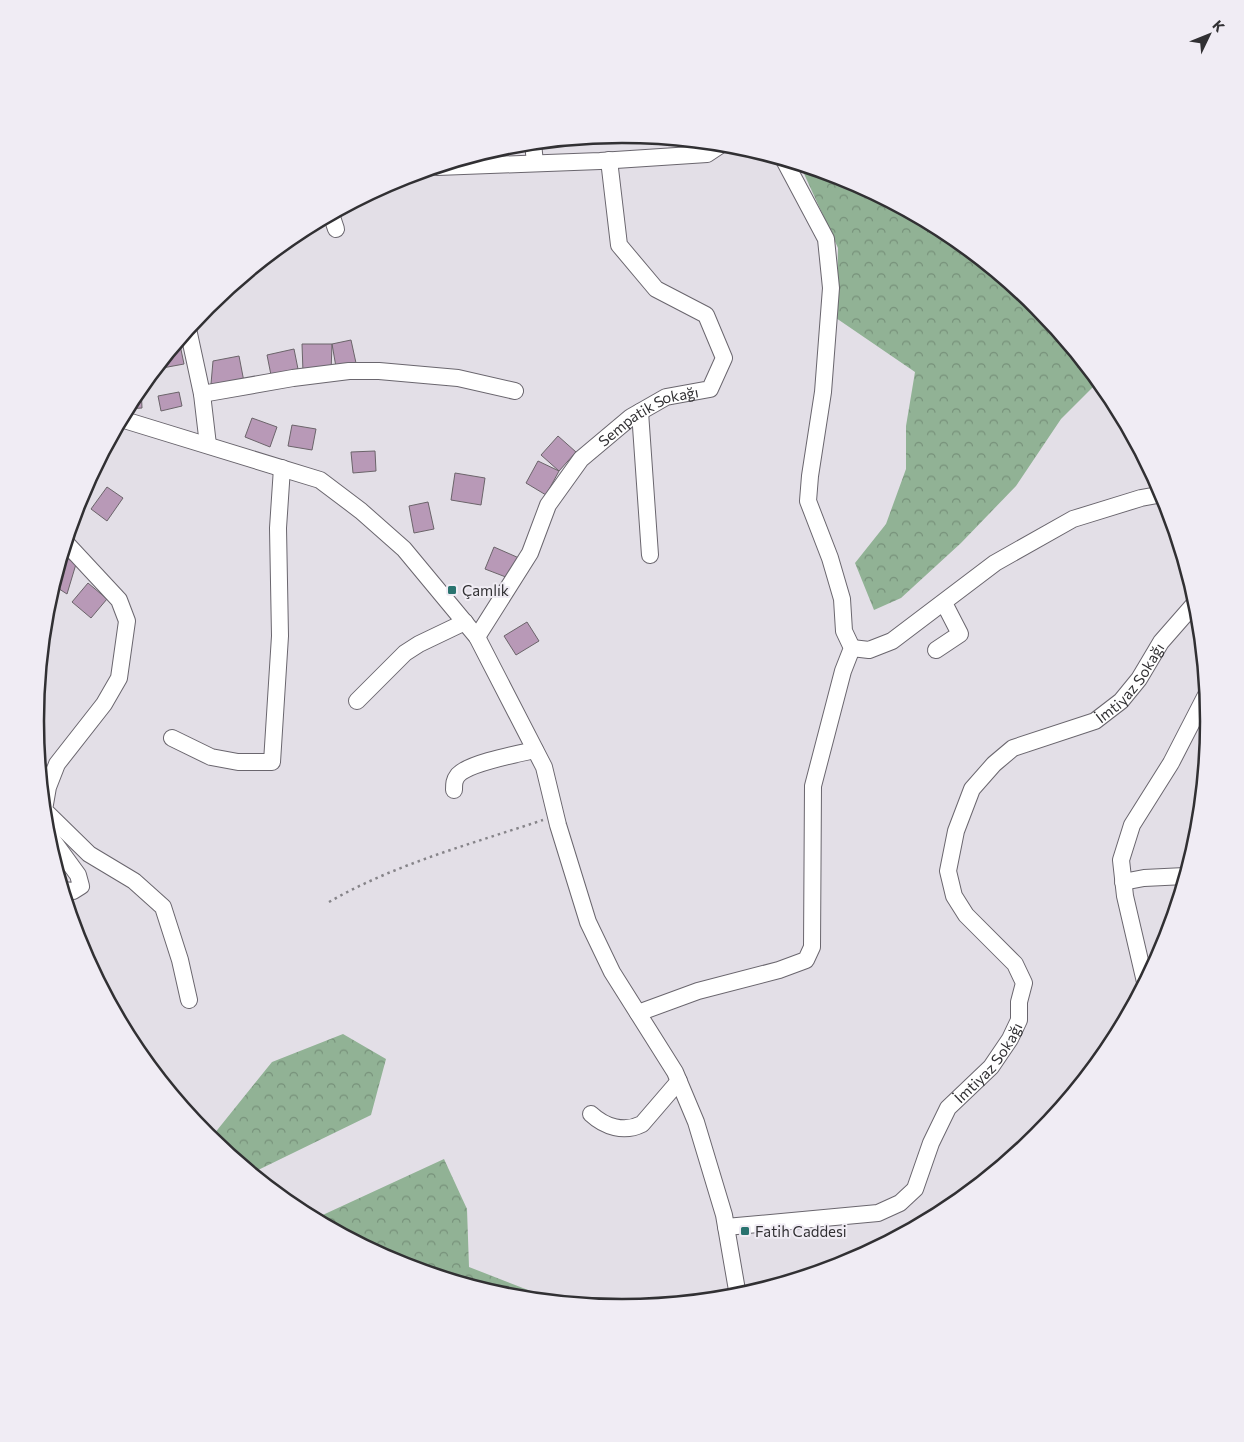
<svg xmlns="http://www.w3.org/2000/svg" width="1244" height="1442" font-family="Commissioner,sans-serif">
<style>
.forest{fill:url(#forest-crowns)}
.building{fill:#b899b7;stroke:#6b646a}
.lines{fill:none;stroke-linecap:round;stroke-linejoin:round}
.minor-casing{stroke:#6a666e;stroke-width:18}
.path{stroke:#868489;stroke-width:2.5;stroke-dasharray:2.5 4;stroke-linecap:butt}
.minor{stroke:#fff;stroke-width:16}
.poi-dot{fill:#29736f;stroke:#f0ecf4;stroke-width:2}
.labels{text-anchor:middle;dominant-baseline:central;stroke-width:4;stroke-linejoin:round;paint-order:stroke}
.street-label{font-size:15px;fill:#313033;stroke:#f0ecf4}
.poi-label{font-size:15px;fill:#313033;stroke:#f0ecf4;text-anchor:start}
.rim{fill:none;stroke:#313033;stroke-width:2.5}
</style>
<defs>
<pattern id="forest-crowns" width="20" height="18" patternUnits="userSpaceOnUse" patternTransform="scale(1.25)"><rect width="20" height="18" fill="#91b295"/><path d="M2 6a3 3 0 1 1 6 0M12 15a3 3 0 1 1 6 0" fill="none" stroke="#77917a"/></pattern>
</defs>
<rect width="100%" height="100%" fill="#e3dfe7"/>
<path class="forest" d="M800,165L847,179L948,233L1037,306L1099,381L1061,419L1016,486L961,543L901,598L874,610L855,563L886,524L906,469V426L915,372L836,318L838,248Z
M343,1034L386,1059L371,1115L252,1173L210,1139L272,1062Z
M444,1159L467,1209L469,1267L559,1302L507,1297L397,1263L314,1219Z"/>
<path class="building" d="M179,340L184,364L157,369V367Z
M351,340L356,363L336,367L332,344Z
M302,344H332L331,372H303Z
M294,349L298,369L271,375L267,355Z
M239,356L245,387L211,384L213,361Z
M141,386L142,408L126,409L134,395Z
M179,392L182,406L161,411L158,396Z
M252,418L277,427L270,447L245,437Z
M292,425L316,429L312,450L288,446Z
M558,436L576,452L559,471L541,455Z
M375,451L376,471L353,473L351,452Z
M538,461L559,471L546,495L526,483Z
M455,473L485,478L481,505L451,500Z
M107,487L123,498L107,521L91,509Z
M428,502L434,529L414,533L409,506Z
M494,547L519,558L511,579L485,569Z
M62,555L76,564L67,594L53,585Z
M88,583L107,599L91,618L72,602Z
M527,622L539,641L516,655L504,636Z"/>
<g class="lines">
<defs>
<g id="minor">
<path d="M533,143L535,163"/>
<path d="M437,167L600,161L707,154L722,144"/>
<path d="M331,214L336,229"/>
<path d="M188,329L202,394L208,445"/>
<path d="M202,394L293,378L349,371H379L458,378L515,391"/>
<path d="M640,412L650,555"/>
<path d="M121,419L320,480L361,511L404,549L477,637L544,767L558,825L588,922L612,972L675,1072L696,1122L724,1215L738,1296"/>
<path d="M66,543L119,600L127,621L119,678L104,704L57,764L48,787L44,810L89,854L134,881L163,907L180,960L189,1000"/>
<path id="s1" d="M477,637L530,553L548,505L581,459L631,417L666,397L710,389L724,358L706,315L656,289L619,245L609,160"/>
<path d="M852,648L869,650L892,641L995,563L1073,519L1141,498L1163,494"/>
<path d="M936,650L960,634L944,603"/>
<path d="M357,701L405,653L419,644L465,622"/>
<path d="M172,738L211,757L238,762H272L280,636L278,528L282,468"/>
<path d="M454,790C454,784 454,780 458,775C469,763 517,754 535,750"/>
<path d="M46,831L78,875L81,886L73,891L63,890"/>
<path d="M1123,882L1144,878L1185,876"/>
<path d="M1145,982L1125,896L1121,860L1132,825L1171,763L1206,695"/>
<path d="M638,1013L698,991L779,970L806,960L812,947L813,786L843,671L852,648L844,631L842,599L830,558L808,501L810,476L823,392L831,288L826,239L784,160"/>
<path d="M591,1114C605,1127 624,1133 642,1124L679,1081"/>
<path id="s2" d="M726,1227L878,1213L900,1203L915,1189L931,1143L948,1108L991,1067L1010,1039L1019,1020V1002L1024,983L1015,964L966,915L954,896L948,871L956,831L972,789L994,764L1013,748L1095,721L1121,701L1139,679L1161,642L1196,602"/>
</g>
</defs>
<use href="#minor" class="minor-casing"/>
<path class="path" d="M329,902C395,864 471,844 543,820"/>
<use href="#minor" class="minor"/>
</g>
<g class="poi-dot">
<rect x="447" y="585" width="10" height="10" rx="2.5"/>
<rect x="740" y="1226" width="10" height="10" rx="2.5"/>
</g>
<g class="labels">
<g class="street-label">
<text stroke="none"><textPath href="#s1" startOffset="289">Sempatik Sokağı</textPath></text>
<text stroke="none"><textPath href="#s2" startOffset="858">İmtiyaz Sokağı</textPath></text>
<text stroke="none"><textPath href="#s2" startOffset="346">İmtiyaz Sokağı</textPath></text>
</g>
<g class="poi-label">
<text x="462" y="590">Çamlık</text>
<text x="755" y="1231">Fatih Caddesi</text>
</g>
</g>
<path d="M0 0H1244V1442H0ZM44 721a578 578 0 1 1 1156 0a578 578 0 1 1-1156 0Z" fill="#f0ecf4" fill-rule="evenodd"/>
<path class="rim" d="M44 721a578 578 0 1 1 1156 0a578 578 0 1 1-1156 0Z"/>
<g transform="translate(1209 35) rotate(47)" stroke="#f0ecf4" stroke-width="4" paint-order="stroke">
<path d="M0-4L9 19L0 12L-9 19Z" fill="#313033"/>
<text y="-8" font-size="14" font-weight="bold" text-anchor="middle" fill="#313033">K</text>
</g>
</svg>
